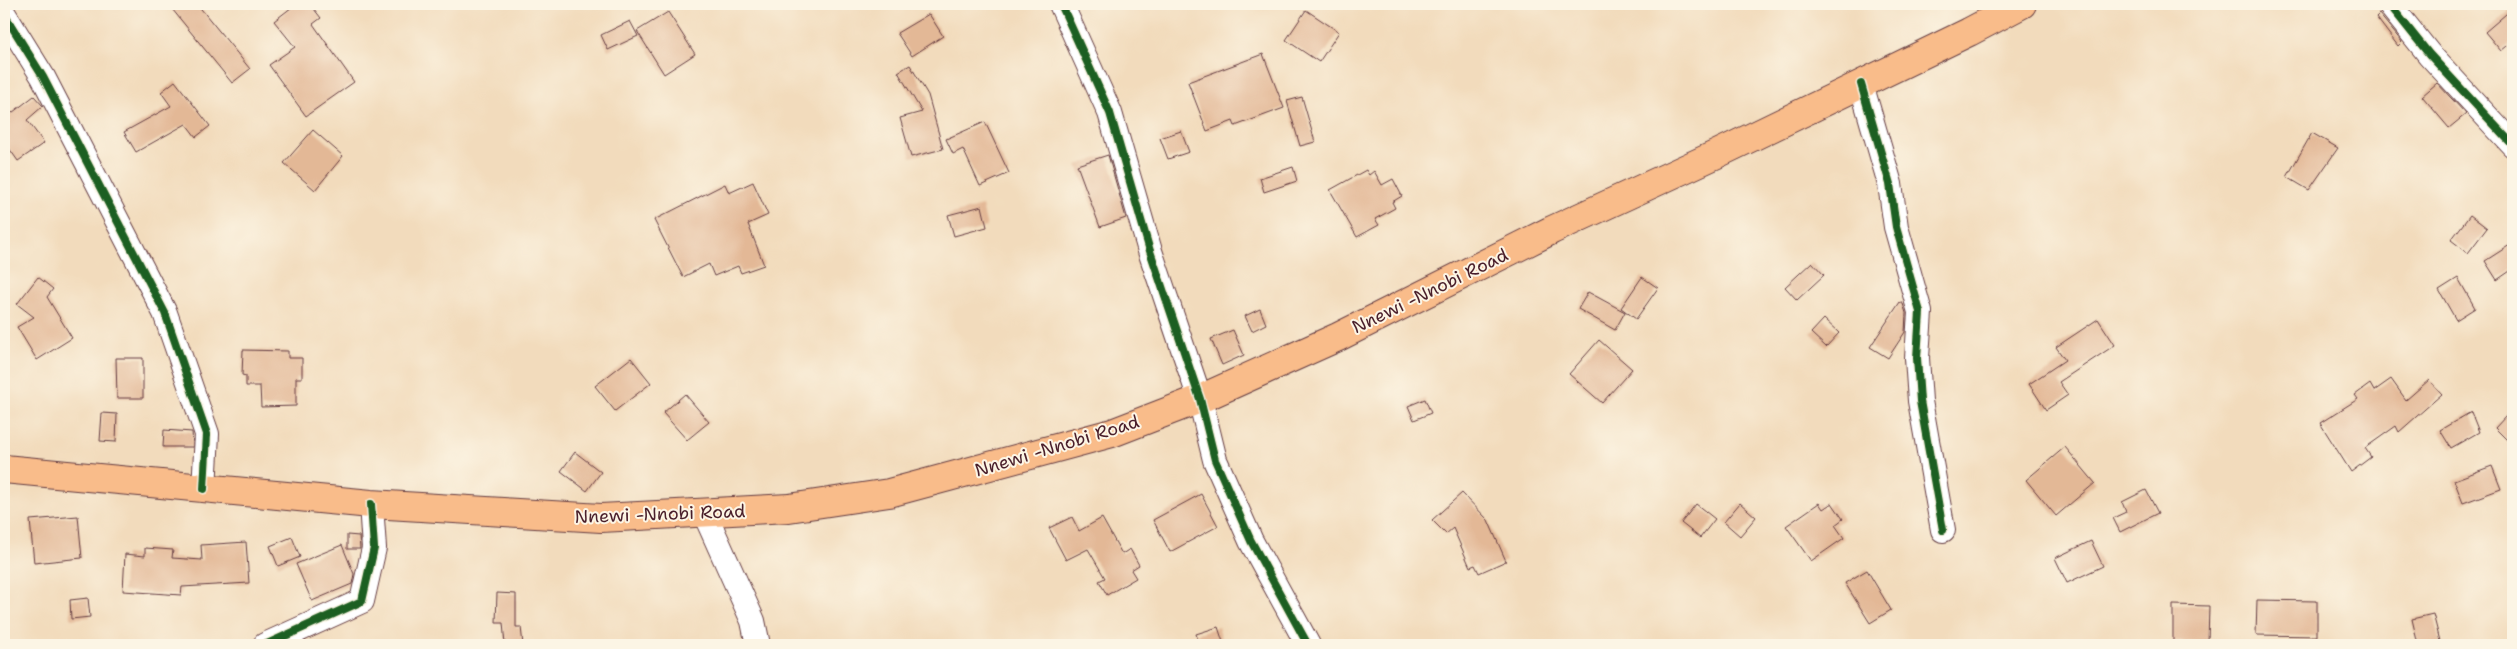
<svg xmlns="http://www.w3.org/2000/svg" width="2517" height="649" font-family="'Shantell Sans',sans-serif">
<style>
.building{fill:#e3b896}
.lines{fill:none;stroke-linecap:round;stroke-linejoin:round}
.minor-casing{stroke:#633b41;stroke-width:26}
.major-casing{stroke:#633b41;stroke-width:30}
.minor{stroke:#fff;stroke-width:24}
.major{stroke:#f9bc8a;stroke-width:28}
.cycleway-casing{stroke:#fcf5e5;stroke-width:11}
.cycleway{stroke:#1b5e20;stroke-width:8}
.labels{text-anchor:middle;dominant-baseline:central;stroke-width:4;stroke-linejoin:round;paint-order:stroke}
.street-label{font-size:18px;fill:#4a1f2b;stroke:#fcf5e5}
</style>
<rect width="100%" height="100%" fill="#fcf5e5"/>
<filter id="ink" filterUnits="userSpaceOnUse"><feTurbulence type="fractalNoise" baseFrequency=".02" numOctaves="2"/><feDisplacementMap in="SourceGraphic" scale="10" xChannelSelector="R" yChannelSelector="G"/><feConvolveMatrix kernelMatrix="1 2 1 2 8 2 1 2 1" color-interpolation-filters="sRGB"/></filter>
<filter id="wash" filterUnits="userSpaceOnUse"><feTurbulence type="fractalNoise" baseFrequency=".0096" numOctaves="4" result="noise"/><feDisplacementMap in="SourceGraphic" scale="20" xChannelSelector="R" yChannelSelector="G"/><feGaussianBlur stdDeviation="1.12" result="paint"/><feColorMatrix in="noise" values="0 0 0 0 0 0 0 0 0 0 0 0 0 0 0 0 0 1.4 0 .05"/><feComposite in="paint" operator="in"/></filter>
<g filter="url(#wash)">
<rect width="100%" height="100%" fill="#f2dbbc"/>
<g id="blocks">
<path class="building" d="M168,4H197L250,69L232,83Z
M296,4H310L321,18L313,24L354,82L306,116L269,65L295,47L274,21Z
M2513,8V41L2501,51L2485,32Z
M1306,10L1339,32L1319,62L1286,40Z
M668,12L695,54L664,74L637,31Z
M929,14L943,36L912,56L897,33Z
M2379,14L2402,42L2398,46L2376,17Z
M630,21L638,36L608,50L601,35Z
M1263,54L1284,108L1235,126L1233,121L1207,131L1188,82Z
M910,65L928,95L943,149L911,157L900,118L922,112L898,72Z
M175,81L210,126L196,137L186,124L136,152L124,132L171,106L161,92Z
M2437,83L2466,114L2449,128L2422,96Z
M34,96L43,106L27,120L44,143L18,161L4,141V119Z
M1302,97L1315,142L1300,146L1287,101Z
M985,122L1009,173L980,186L963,149L953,154L946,139Z
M313,130L343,156L315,190L284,163Z
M1181,131L1189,152L1168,159L1160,138Z
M2312,133L2338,148L2309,190L2287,177Z
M1108,155L1126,218L1100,227L1077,165Z
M1293,167L1297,181L1264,192L1260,178Z
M1366,170L1369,175L1374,171L1382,185L1393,179L1402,196L1392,202L1395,208L1375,219L1379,225L1357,237L1330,190Z
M753,182L768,215L748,224L764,265L741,273L738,266L714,276L709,264L683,277L654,220L725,184L729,193Z
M982,206L987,227L954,236L948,215Z
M2470,215L2487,228L2468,253L2451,240Z
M2513,243V269L2497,280L2485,261Z
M1812,262L1824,275L1797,300L1785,287Z
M38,277L53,289L47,297L72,338L37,360L17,327L34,317L17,304Z
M1642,277L1658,288L1636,319L1621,308Z
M2458,278L2475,308L2456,320L2439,290Z
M1588,292L1625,312L1615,330L1578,309Z
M1900,302L1903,304L1906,313L1905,332L1888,358L1870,347Z
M1260,309L1266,324L1252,331L1245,316Z
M1824,319L1839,333L1826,347L1811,333Z
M2098,319L2115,345L2059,382L2068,395L2046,410L2029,384L2065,360L2056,347Z
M1233,330L1244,355L1222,365L1211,339Z
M1599,340L1632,369L1602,403L1569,374Z
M243,350L288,351V358H302V378H296V406L261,407L260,386H246V376L242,375Z
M116,358H143V398H117Z
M631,358L651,383L615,411L595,386Z
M2391,379L2406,400L2429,380L2442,394L2399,432L2396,426L2365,448L2371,457L2351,472L2320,423L2358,399L2355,395L2370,384L2374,391Z
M685,394L709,422L687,440L663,413Z
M1425,399L1431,413L1414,420L1408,406Z
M2471,412L2479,432L2451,448L2440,430Z
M102,413L117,414L116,442L100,441Z
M2506,416L2513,423V446L2495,428Z
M164,430L192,432L193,447H163Z
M2065,447L2095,483L2056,516L2026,480Z
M575,452L601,472L587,491L561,471Z
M2492,466L2501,489L2463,503L2454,480Z
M2146,490L2158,513L2120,532L2113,518L2126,512L2122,502Z
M1462,493L1488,520L1506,561L1479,573L1475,565L1470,567L1453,528L1446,534L1432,520Z
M1201,494L1218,526L1170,552L1153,520Z
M1740,503L1756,517L1740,536L1724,522Z
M1819,503L1823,509L1832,503L1843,519L1835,525L1844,538L1811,561L1786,526Z
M1696,504L1715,519L1700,538L1681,523Z
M78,516L82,558L34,563L30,520Z
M1072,517L1079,531L1102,518L1122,554L1130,549L1139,565L1131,570L1136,578L1107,595L1099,581L1105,578L1088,549L1066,560L1049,528Z
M347,535L359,536L360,549H347Z
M292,537L300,557L278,566L270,546Z
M2091,541L2103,566L2067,583L2055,558Z
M246,542L249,583L182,587L181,595L123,591L125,554L145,556V548L173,550L172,558L202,560L201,545Z
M342,545L354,574L352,584L312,601L296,564Z
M1867,570L1891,610L1870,623L1845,583Z
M497,593L516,594V627H521L523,645H505L503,623H496Z
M88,598L90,617L71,619L70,600Z
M2257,600L2317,601V636L2256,635Z
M2173,605L2209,606L2208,642H2173Z
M2433,614L2441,645H2418L2412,619Z
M1218,627L1224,645H1200L1196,634Z"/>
</g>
</g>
<g filter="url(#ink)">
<use href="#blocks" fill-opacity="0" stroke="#633b41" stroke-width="1"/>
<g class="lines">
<defs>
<path id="minor" d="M1061,4L1110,113L1150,251L1200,399L1215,460L1251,541L1308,645
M2389,4L2429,54L2513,145
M4,14L43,77L165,313L207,434L204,489
M1861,84L1890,184L1896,227L1920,312L1917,358L1920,401L1943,530
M705,514L753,621L758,645
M265,645L362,601L374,548L371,504"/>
<path id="major" d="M4,469L371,504L601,518L789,508L889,493L1112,433L1200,399L1338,337L1552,230L1717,154L1969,32L2022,4"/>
</defs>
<use href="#minor" class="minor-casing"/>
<use href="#major" class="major-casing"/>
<use href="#minor" class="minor"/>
<use href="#major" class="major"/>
<defs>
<path id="cycleway" d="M1061,4L1110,113L1150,251L1200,399L1215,460L1251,541L1308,645
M2389,4L2429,54L2513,145
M4,14L43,77L165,313L207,434L204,489
M1861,84L1890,184L1896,227L1920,312L1917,358L1920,401L1943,530
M265,645L362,601L374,548L371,504"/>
</defs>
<use href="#cycleway" class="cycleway-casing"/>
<use href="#cycleway" class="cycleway"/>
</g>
</g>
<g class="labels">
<g class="street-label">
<text transform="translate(1430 291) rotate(-26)">Nnewi -Nnobi Road</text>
<text transform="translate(1057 446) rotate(-17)">Nnewi -Nnobi Road</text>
<text transform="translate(660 514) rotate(-2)">Nnewi -Nnobi Road</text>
</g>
</g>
<rect width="2517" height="649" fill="none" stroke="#fcf5e5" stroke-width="20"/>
</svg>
